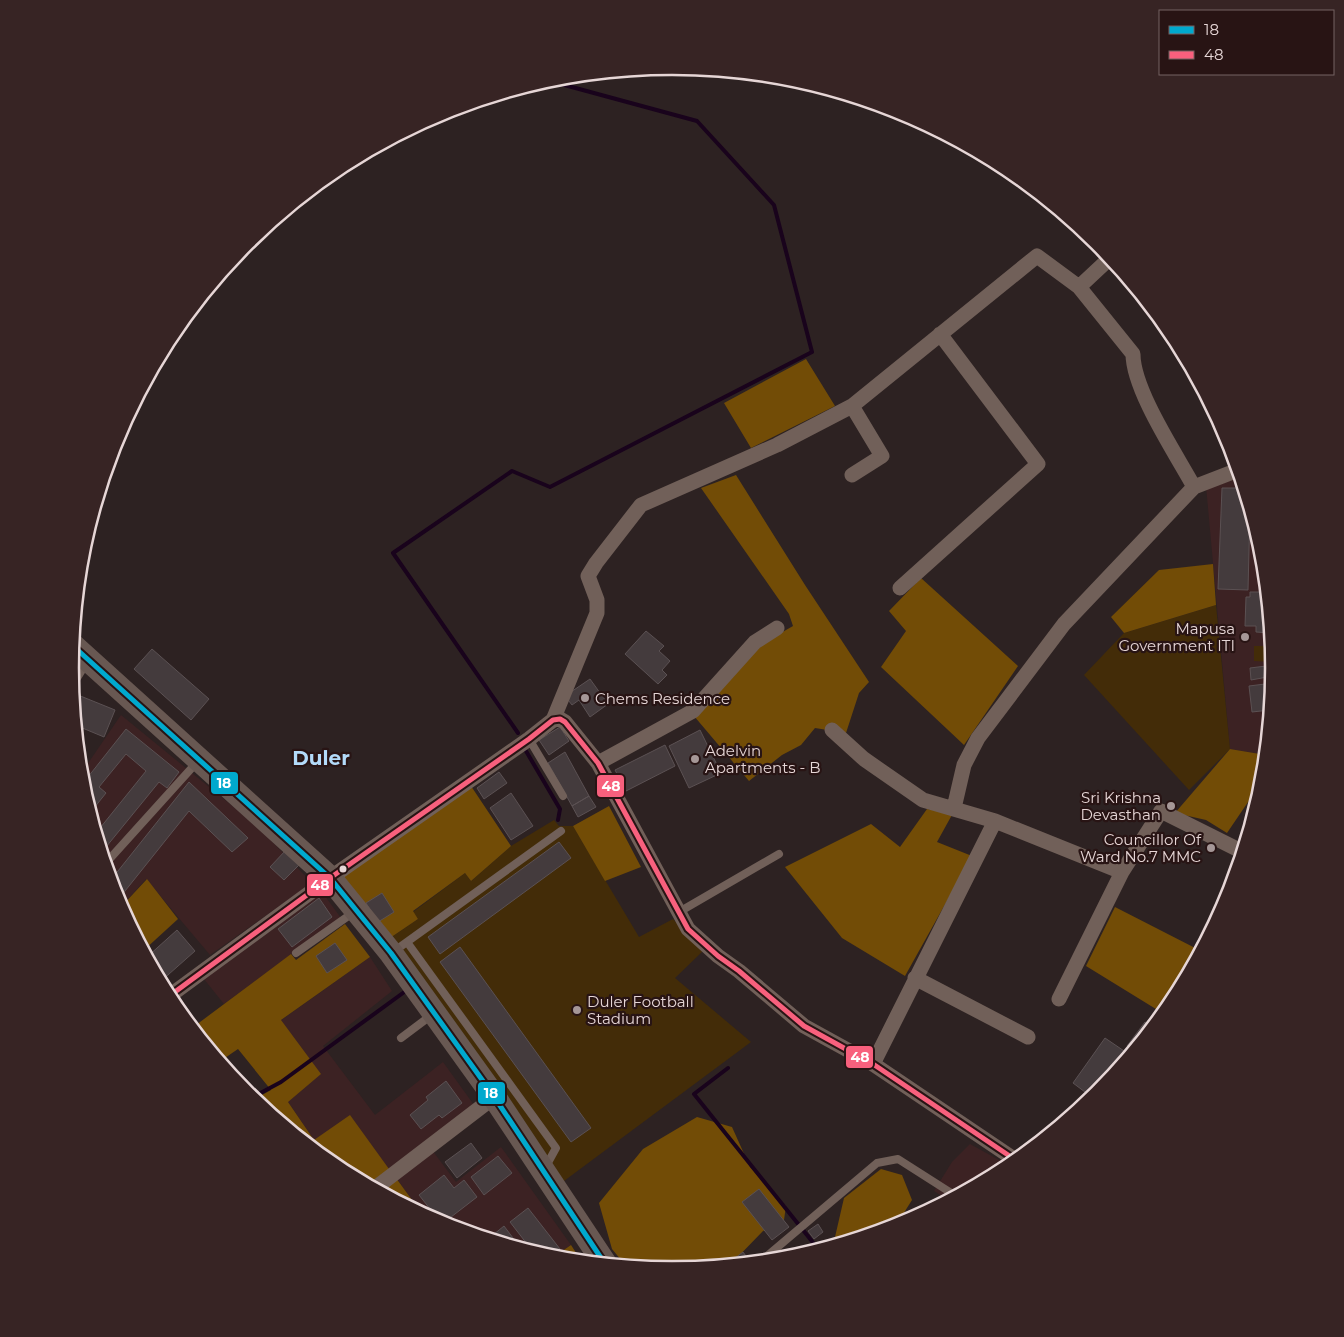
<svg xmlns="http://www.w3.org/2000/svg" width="1344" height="1337" font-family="Montserrat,sans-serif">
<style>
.built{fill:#3c2223}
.green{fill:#432c08}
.forest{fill:#724c06}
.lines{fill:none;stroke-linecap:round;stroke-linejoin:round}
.stream{stroke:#19031c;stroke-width:4}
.building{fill:#443b3d;stroke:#5b5153}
.lane{stroke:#716059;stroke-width:8}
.street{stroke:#716059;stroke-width:15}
.primary{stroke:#685852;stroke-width:24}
.bus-1-casing{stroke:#281414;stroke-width:9}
.bus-2-casing{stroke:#281414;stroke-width:9}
.bus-1{stroke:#00a9ce;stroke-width:5}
.bus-2{stroke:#f8607d;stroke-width:5}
.poi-dot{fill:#a59797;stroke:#281414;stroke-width:2}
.bus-dot{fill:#e6d6d6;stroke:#281414;stroke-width:2}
.labels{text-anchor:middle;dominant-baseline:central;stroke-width:4.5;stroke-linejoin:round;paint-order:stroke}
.poi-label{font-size:15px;fill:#e6d6d6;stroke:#281414;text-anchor:end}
.district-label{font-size:20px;font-weight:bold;fill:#b3dbfa;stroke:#281414}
.rim{fill:none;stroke:#e6d6d6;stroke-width:2.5}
.line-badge{stroke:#281414;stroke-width:2}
.badge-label{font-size:14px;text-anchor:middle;font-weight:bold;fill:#fff}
</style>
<rect width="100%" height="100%" fill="#2d2222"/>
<path class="built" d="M1239,474L1263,551L1274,669L1266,755L1230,749L1206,486Z
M121,715L258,827L312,883L210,955L146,879L120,908L115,899L81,786L80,775Z
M322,892L341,918L224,1004L204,979Z
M370,957L392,991L323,1046L375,1115L443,1062L474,1105L389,1169L314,1140L288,1102L280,1021Z
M970,1144L1010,1166L948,1200L934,1191L952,1162Z
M501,1147L571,1245L552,1258L441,1225L423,1215L396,1178L432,1150L456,1182Z"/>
<path class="green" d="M1216,605L1230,749L1189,790L1084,675L1124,633Z
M1254,646H1272L1274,662L1254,661Z
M554,820L559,826H573L639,937L673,919L703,951L675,978L751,1042L564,1181L390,938L418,919L413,912L465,873L471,881L511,846Z"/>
<path class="forest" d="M806,359L835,406L751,448L724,403Z
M736,475L805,585L869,682L859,693L846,733L815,728L801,745L782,755L749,781L694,716L760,645L793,626L789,614L701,488Z
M1213,564L1216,605L1124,633L1111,617L1159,570Z
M921,578L1018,666L964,745L881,667L906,631L889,611Z
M1230,749L1266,755L1263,780L1227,833L1206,820L1175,813Z
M471,786L511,846L471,881L465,873L413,911L418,919L390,938L340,876Z
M609,806L641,867L605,881L573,826Z
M927,809L953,813L937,842L972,856L905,976L842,938L785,867L871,824L900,847Z
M147,879L178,919L143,951L120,908Z
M1115,907L1201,951L1173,1003L1164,1014L1086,966Z
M345,924L370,957L281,1020L321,1074L288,1102L314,1140L350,1115L389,1169L368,1185L337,1169L253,1100L271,1090L238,1049L219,1062L192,1028L291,954L296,960Z
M697,1117L732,1127L750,1167L786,1206L784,1220L763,1231L730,1265L672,1271L626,1266L612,1249L599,1203L643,1149Z
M881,1169L902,1175L912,1200L895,1227L789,1259L779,1260L809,1250L835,1237L844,1198Z
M396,1178L423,1215L378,1191Z
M571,1245L582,1262L552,1258Z"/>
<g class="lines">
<path class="stream" d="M518,733L393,553L512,471L550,487L812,352L774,205L697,121L546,80
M526,751L560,809L558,820
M728,1068L694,1094L819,1250
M251,1098L281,1082L407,990"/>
</g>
<path class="building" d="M1222,488H1244L1250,511L1248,590L1218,589Z
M1255,525L1263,551V557H1254Z
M1250,592H1267L1271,633L1256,632V626H1245L1246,597H1250Z
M646,631L664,646L659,651L670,661L662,670L667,675L658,684L625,654Z
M152,649L209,699L191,720L134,669Z
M1274,665L1273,676L1251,680L1250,668Z
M590,679L608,704L590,717L579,700L572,705L565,696Z
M1273,683L1270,710L1252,712L1249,686Z
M73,693L115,710L104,737L80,727L76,736Z
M560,727L569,741L549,755L539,740Z
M126,729L179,772L167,788L159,782L106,847L98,841L96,833L146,771L126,754L99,787L106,793L90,813L83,792L89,785L84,782Z
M700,730L721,773L689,788L669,746Z
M665,745L675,766L626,791L615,770Z
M565,752L589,796L572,806L548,763Z
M499,772L507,783L484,799L477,788Z
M189,782L248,838L232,852L189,811L117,901L110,881Z
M511,793L533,826L511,840L490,808Z
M589,796L596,807L578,817L572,806Z
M559,842L571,858L440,954L428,937Z
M286,850L300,864L284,880L270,867Z
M382,893L394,912L378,922L366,903Z
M319,898L332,917L292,947L278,929Z
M177,930L195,951L160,982L147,957Z
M335,943L347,960L327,973L316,956Z
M460,947L591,1128L571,1142L440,962Z
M1145,1022L1153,1027L1134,1051L1127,1046Z
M1105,1038L1130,1055L1093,1098L1073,1083Z
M446,1081L462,1103L442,1118L439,1115L421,1129L410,1115L428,1100L426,1097Z
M471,1143L482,1158L457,1178L445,1162Z
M498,1156L512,1173L484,1195L471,1177Z
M444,1175L454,1188L464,1180L477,1197L442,1224L419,1195Z
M759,1189L789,1227L772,1240L742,1202Z
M528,1208L560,1249L550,1258L534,1253L510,1222Z
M818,1224L823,1232L814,1239L808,1231Z
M504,1226L516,1242L511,1246L488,1239Z
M743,1252L751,1263L726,1265Z"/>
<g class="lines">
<path class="lane" d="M529,739L563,796
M105,864L198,761
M679,912L779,854
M407,942L556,1148L545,1168
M393,952L561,831
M296,953L354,912
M401,1038L425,1020
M760,1262L877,1163L898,1159L956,1196"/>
<path class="street" d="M1079,287L1110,258
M852,406L882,456L852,475
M900,588L1038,464L940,334
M71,681L86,657
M553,720L597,613V600L588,576L596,563L641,505L777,445L852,406L1037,256L1079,287L1133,354C1133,390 1176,454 1194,487
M832,730L864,759L923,800L995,821L1122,872L1161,811L1243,852
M598,763L693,711L755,642L777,628
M954,808L964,765L978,738L1064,624L1194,487L1238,470
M915,978L1028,1037
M168,997L330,878L529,739L553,720L560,719L565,722L598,763L688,929L718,956L739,971L804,1026L873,1064L1017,1161
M1059,999L1122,872
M873,1064L995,821
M374,1189L485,1104L493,1095"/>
<path class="primary" d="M72,645L330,878L391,953L493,1095L605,1264"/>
<defs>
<path id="bus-1" d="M72,645L330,878L391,953L493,1095L605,1264"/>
<path id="bus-2" d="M168,997L330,878L529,739L553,720L560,719L565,722L598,763L688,929L718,956L739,971L804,1026L873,1064L1017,1161"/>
</defs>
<use href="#bus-1" class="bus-1-casing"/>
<use href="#bus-2" class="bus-2-casing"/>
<use href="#bus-1" class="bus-1"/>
<use href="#bus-2" class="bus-2"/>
</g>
<g class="poi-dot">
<circle cx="1245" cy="637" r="5"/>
<circle cx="585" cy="698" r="5"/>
<circle cx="695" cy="759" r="5"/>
<circle cx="1171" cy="806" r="5"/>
<circle cx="1211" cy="848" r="5"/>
<circle cx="577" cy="1010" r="5"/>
</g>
<circle class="bus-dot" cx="343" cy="869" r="4.5"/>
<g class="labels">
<g class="poi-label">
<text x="1235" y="628">Mapusa<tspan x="1235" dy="17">Government ITI</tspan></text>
<text x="595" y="698" text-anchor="start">Chems Residence</text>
<text x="705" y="750" text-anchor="start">Adelvin<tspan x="705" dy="17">Apartments - B</tspan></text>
<text x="1161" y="797">Sri Krishna<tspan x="1161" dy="17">Devasthan</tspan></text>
<text x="1201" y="839">Councillor Of<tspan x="1201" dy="17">Ward No.7 MMC</tspan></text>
<text x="587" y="1001" text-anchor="start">Duler Football<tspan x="587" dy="17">Stadium</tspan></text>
</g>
<g class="district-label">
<text x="321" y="758">Duler</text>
</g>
</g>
<path d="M0 0H1344V1337H0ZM79 668a593 593 0 1 1 1186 0a593 593 0 1 1-1186 0Z" fill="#372424" fill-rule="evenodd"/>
<path class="rim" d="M79 668a593 593 0 1 1 1186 0a593 593 0 1 1-1186 0Z"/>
<g class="line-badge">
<rect x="210" y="771" width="29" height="24" rx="5" fill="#00a9ce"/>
<rect x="596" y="774" width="29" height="24" rx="5" fill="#f8607d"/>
<rect x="306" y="873" width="28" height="24" rx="5" fill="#f8607d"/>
<rect x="845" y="1045" width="29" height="24" rx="5" fill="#f8607d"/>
<rect x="477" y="1081" width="29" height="24" rx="5" fill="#00a9ce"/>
</g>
<g class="badge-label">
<text x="224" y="788">18</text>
<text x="611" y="791">48</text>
<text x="320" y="890">48</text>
<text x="860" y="1062">48</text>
<text x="491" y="1098">18</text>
</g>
<rect x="1159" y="10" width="175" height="65" fill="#281414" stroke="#746262"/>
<rect x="1169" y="26" width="25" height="8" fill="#00a9ce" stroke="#746262"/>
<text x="1204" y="35" font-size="15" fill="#e6d6d6">18</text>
<rect x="1169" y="51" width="25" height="8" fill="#f8607d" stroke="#746262"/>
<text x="1204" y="60" font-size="15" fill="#e6d6d6">48</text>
</svg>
